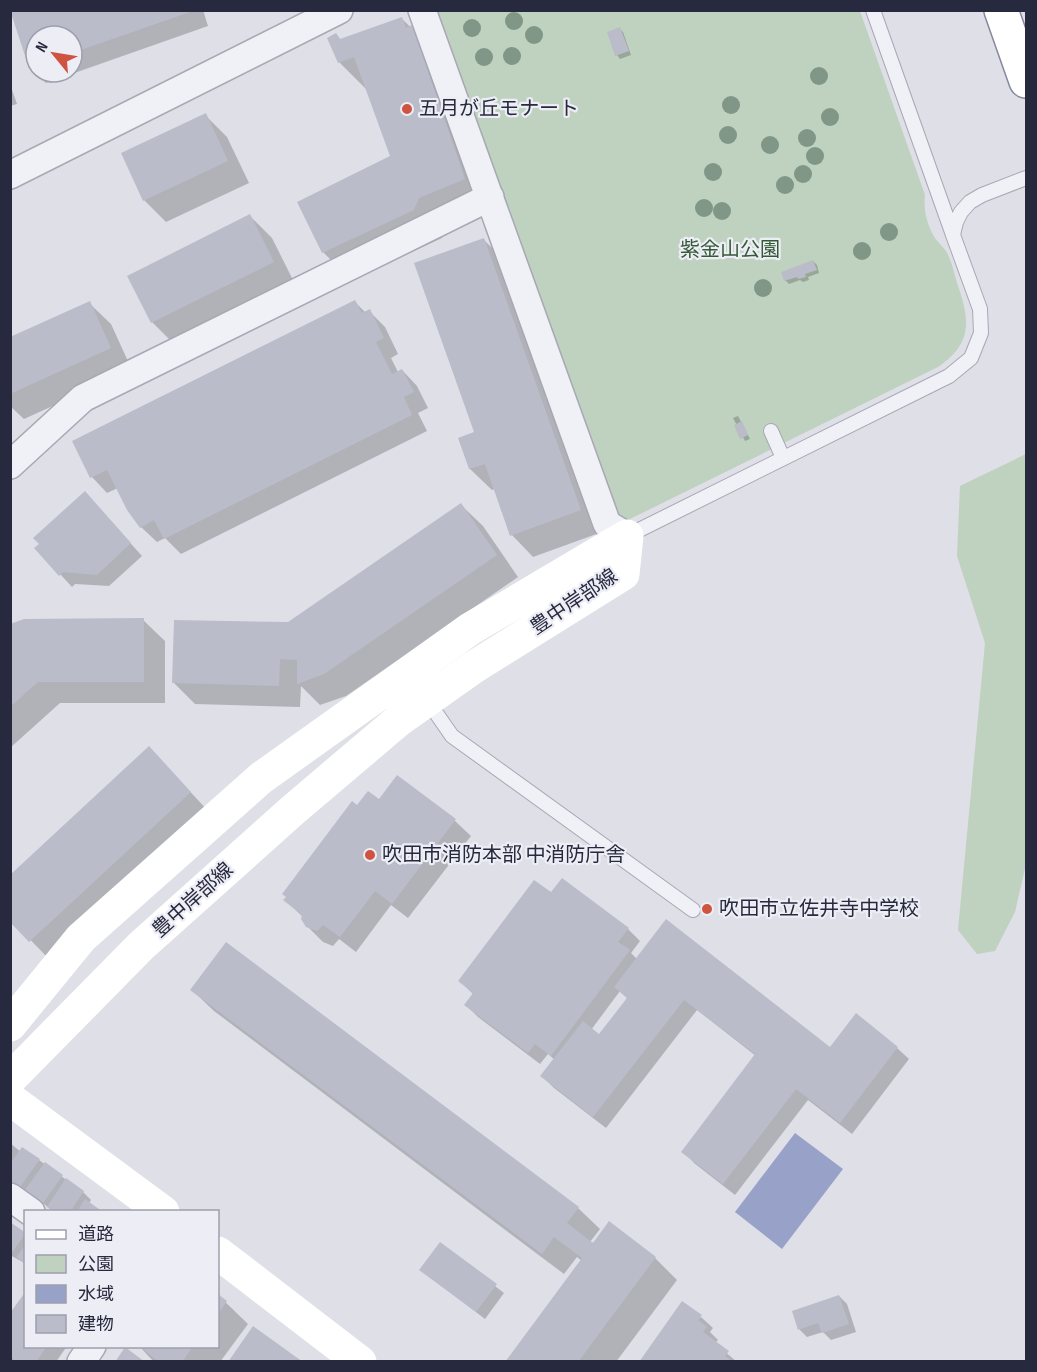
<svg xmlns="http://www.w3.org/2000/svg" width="1037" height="1372" font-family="'Sofia Sans Condensed','Noto Sans JP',sans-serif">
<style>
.green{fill:#bfd1bf}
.water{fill:#98a2c8}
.shadow{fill:#0003;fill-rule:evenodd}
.building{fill:#bbbcca}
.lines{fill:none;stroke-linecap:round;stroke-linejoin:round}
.lane-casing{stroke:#a7a8b4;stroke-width:16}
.street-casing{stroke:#a7a8b4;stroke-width:30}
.highway-casing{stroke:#85889e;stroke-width:36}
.lane{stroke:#f0f1f6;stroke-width:14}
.street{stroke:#f0f1f6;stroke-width:27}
.secondary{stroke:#fff;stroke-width:33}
.highway{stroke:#fff;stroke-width:33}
.tree{fill:#809687}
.poi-dot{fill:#ce5441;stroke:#edeef5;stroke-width:2}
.labels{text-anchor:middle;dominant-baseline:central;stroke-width:4.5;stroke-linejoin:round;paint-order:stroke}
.poi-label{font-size:20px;fill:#27293e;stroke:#edeef5;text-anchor:start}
.park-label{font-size:20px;fill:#345a38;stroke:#edeef5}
.street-label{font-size:20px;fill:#27293e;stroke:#edeef5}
</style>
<rect width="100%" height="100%" fill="#dedfe7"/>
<path class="green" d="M437,11H860L925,195C923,208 927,226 935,238C938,243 944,247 947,253C952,262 954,273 957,283C970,320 973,343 938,367L628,520L619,518L615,513Z
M1026,454V864L1015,912L995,951L977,954L958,930L985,643L957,556L960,486Z"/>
<path class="water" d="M795,1133L843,1169L782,1249L735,1212Z"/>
<path class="shadow" d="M11,10H203L208,26L46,83L31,67ZM36,36H72V72H36Z
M402,19L440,55L492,207L447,226L442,238L351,280L323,252L392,156L367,90L339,62L336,35L341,40Z
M620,29L623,32L631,55L620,59L617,55L609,33Z
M10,84L17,104L10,106Z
M205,115L227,137L249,183L166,222L144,200Z
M250,216L272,238L295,284L174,344L152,322Z
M484,240L506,262L602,532L533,557L512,535L495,489L492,490L470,469L460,439L476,433Z
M813,261L817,265L819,273L808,277L809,280L803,282L800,280L789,284L785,280Z
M355,302L366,313L369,311L385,327L398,354L391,358L398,372L402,370L417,386L428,408L418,413L427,431L181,554L165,538L157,542L141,527L118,488L107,493L92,477L74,442Z
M89,303L111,324L132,370L24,419L10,406V339Z
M738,416L750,439L745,441L733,418Z
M96,505L142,556L109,586L75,584L72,587L36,548Z
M461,505L483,526L518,577L346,696L320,705L301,686L300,707L195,704L173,682L289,623Z
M143,620L165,641V703H60L10,748L11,626Z
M170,770L211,814L52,962L10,919Z
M398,777L455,821L471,836L408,918L391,905L356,952L339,939L333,946L323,942L307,926L303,917L285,900L358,807L379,801Z
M552,895L628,929L640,941L631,953L637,959L831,1049L897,1048L909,1059L852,1134L808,1100L735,1195L694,1163L683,1151L756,1056L697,1010L606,1128L554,1088L542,1076L555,1060L548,1054L540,1064L478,1017L466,1005L474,995L460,981ZM620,991L628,999L599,1036L591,1030Z
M192,990L578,1208L600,1229L590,1242L655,1258L677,1280L616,1362H507L582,1261L577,1257L564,1274L214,1011Z
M10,1143L21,1152L39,1160L83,1192L91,1200L89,1203L101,1212H54L29,1192L28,1194L12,1182L10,1180Z
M10,1224L26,1235V1264L10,1255Z
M440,1244L504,1293L485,1319L421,1270Z
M218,1295L248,1324L220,1362H154L139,1346H218Z
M839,1296L847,1304L856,1332L831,1340L823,1332L807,1337L800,1330L794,1312Z
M10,1315L26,1346H67L56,1362H14L10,1359Z
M701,1317L713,1328L710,1332L718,1340L715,1343L737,1362H641Z"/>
<path class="building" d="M10,10H193V11L72,53V36H36V66L29,68Z
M402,17L406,28L412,25L465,179L419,198L414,210L322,253L297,202L390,156L354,57L338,63L327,38L336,33L340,39Z
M620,27L629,51L615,56L607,32Z
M206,113L228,161L143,201L121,153Z
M250,214L274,262L151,323L127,276Z
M484,238L581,510L510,536L485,464L469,469L458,438L474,432L414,263Z
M813,260L817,270L805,274L806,277L798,279L797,277L784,281L781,272Z
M355,300L362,313L370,309L384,338L376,342L392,374L402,369L414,392L404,397L412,415L164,539L154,520L140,528L127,510L107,470L90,478L72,441Z
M90,301L111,348L10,394V337Z
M742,421L748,435L740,439L734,425Z
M85,491L131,543L97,575L63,572L59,576L34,548L39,544L33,538Z
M461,503L497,555L324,674L297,684V660L280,659L279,686L172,683L174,620L288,622Z
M144,618V682H38L10,707V624L24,619Z
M149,746L191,792L29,942L10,922V875Z
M397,775L456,819L392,904L375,891L340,937L323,925L317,931L306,927L301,919L302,915L283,900L286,897L282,894L352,801L357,805L368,791L379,799Z
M562,878L629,928L618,942L630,950L551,1056L535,1044L528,1053L464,1005L473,993L458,981L534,880L551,892Z
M666,919L830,1047L856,1013L898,1047L840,1123L796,1089L723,1184L681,1152L755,1054L684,1000L593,1117L540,1076L583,1021L599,1034L627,998L614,987Z
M226,942L579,1207L567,1223L593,1243L609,1221L656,1257L578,1362H505L582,1258L554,1237L542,1254L190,990Z
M22,1147L40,1159L20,1187L10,1180V1164Z
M45,1162L63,1175L43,1203L25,1190Z
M66,1178L84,1191L70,1212H54L47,1207Z
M85,1199L103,1212H77Z
M10,1222L26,1233L10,1255Z
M440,1242L497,1284L476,1312L419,1270Z
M26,1245V1264L16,1257Z
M26,1291V1346H47L36,1362H17L10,1357V1313Z
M218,1294L227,1301L218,1314Z
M839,1295L849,1324L822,1333L818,1323L798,1330L792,1311Z
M682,1301L702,1315L698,1320L707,1327L703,1332L729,1351L725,1356L733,1362H639Z
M253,1326L303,1362H228Z
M139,1346H193L182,1362H159Z
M125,1347L145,1362H115Z"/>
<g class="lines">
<defs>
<path id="lane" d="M873,10L953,235
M771,431L783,458
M627,536L949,376L971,358L981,333L980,309L953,235L956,222L961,212L970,202L982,195L1026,178
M427,700L452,736L693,910"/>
<path id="street" d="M422,10L607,524L627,536
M10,175L339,10
M10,465L83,398L490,197
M10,1197L31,1212
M81,1362L92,1346"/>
<path id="highway" d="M1001,10L1026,81"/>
</defs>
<use href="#lane" class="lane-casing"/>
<use href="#street" class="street-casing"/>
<use href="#highway" class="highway-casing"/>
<use href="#lane" class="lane"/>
<use href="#street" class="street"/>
<path class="secondary" d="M10,1025L81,938L261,778L470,629L627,536
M10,1079L141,946L293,810L399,720L474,667L623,574L627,536
M10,1099L163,1212
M218,1253L360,1362"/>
<use href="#highway" class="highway"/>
</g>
<g class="tree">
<circle cx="514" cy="21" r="9"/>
<circle cx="472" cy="28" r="9"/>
<circle cx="534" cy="35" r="9"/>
<circle cx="512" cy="56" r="9"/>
<circle cx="484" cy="57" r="9"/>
<circle cx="819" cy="76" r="9"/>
<circle cx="731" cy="105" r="9"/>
<circle cx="830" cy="117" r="9"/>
<circle cx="728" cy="135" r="9"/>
<circle cx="807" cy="138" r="9"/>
<circle cx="770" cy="145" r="9"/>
<circle cx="815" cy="156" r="9"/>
<circle cx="713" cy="172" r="9"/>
<circle cx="803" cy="174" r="9"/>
<circle cx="785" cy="185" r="9"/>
<circle cx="704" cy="208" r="9"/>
<circle cx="722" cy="211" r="9"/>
<circle cx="889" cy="232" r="9"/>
<circle cx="862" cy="251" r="9"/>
<circle cx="763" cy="288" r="9"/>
</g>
<g class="poi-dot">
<circle cx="407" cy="109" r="6"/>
<circle cx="370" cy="855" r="6"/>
<circle cx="707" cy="909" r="6"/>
</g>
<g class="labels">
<g class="poi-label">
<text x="419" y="109">五月が丘モナート</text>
<text x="382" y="855">吹田市消防本部 中消防庁舎</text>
<text x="719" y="909">吹田市立佐井寺中学校</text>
</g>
<g class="park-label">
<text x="730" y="250">紫金山公園</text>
</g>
<g class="street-label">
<text transform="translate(574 602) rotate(-34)">豊中岸部線</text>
<text transform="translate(193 900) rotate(-42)">豊中岸部線</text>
</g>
</g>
<rect width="1037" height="1372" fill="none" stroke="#27293e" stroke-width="24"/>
<rect x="24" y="1210" width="195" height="138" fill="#edeef5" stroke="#9e9fac" stroke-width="1.5"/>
<rect x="36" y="1230" width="30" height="9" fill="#ffffff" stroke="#9e9fac" stroke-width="1.5"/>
<text x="78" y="1240" font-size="18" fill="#27293e">道路</text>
<rect x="36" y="1255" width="30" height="18" fill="#bfd1bf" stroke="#9e9fac" stroke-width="1.5"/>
<text x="78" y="1270" font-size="18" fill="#27293e">公園</text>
<rect x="36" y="1285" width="30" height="18" fill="#98a2c8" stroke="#9e9fac" stroke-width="1.5"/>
<text x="78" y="1300" font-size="18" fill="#27293e">水域</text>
<rect x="36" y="1315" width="30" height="18" fill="#bbbcca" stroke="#9e9fac" stroke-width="1.5"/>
<text x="78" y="1330" font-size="18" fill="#27293e">建物</text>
<g transform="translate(54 54) rotate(300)"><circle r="28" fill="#edeef5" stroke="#9e9fac" stroke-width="1.5"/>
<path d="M0-4.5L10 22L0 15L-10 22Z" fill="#ce5441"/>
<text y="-9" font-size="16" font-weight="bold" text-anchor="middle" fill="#27293e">N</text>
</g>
</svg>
